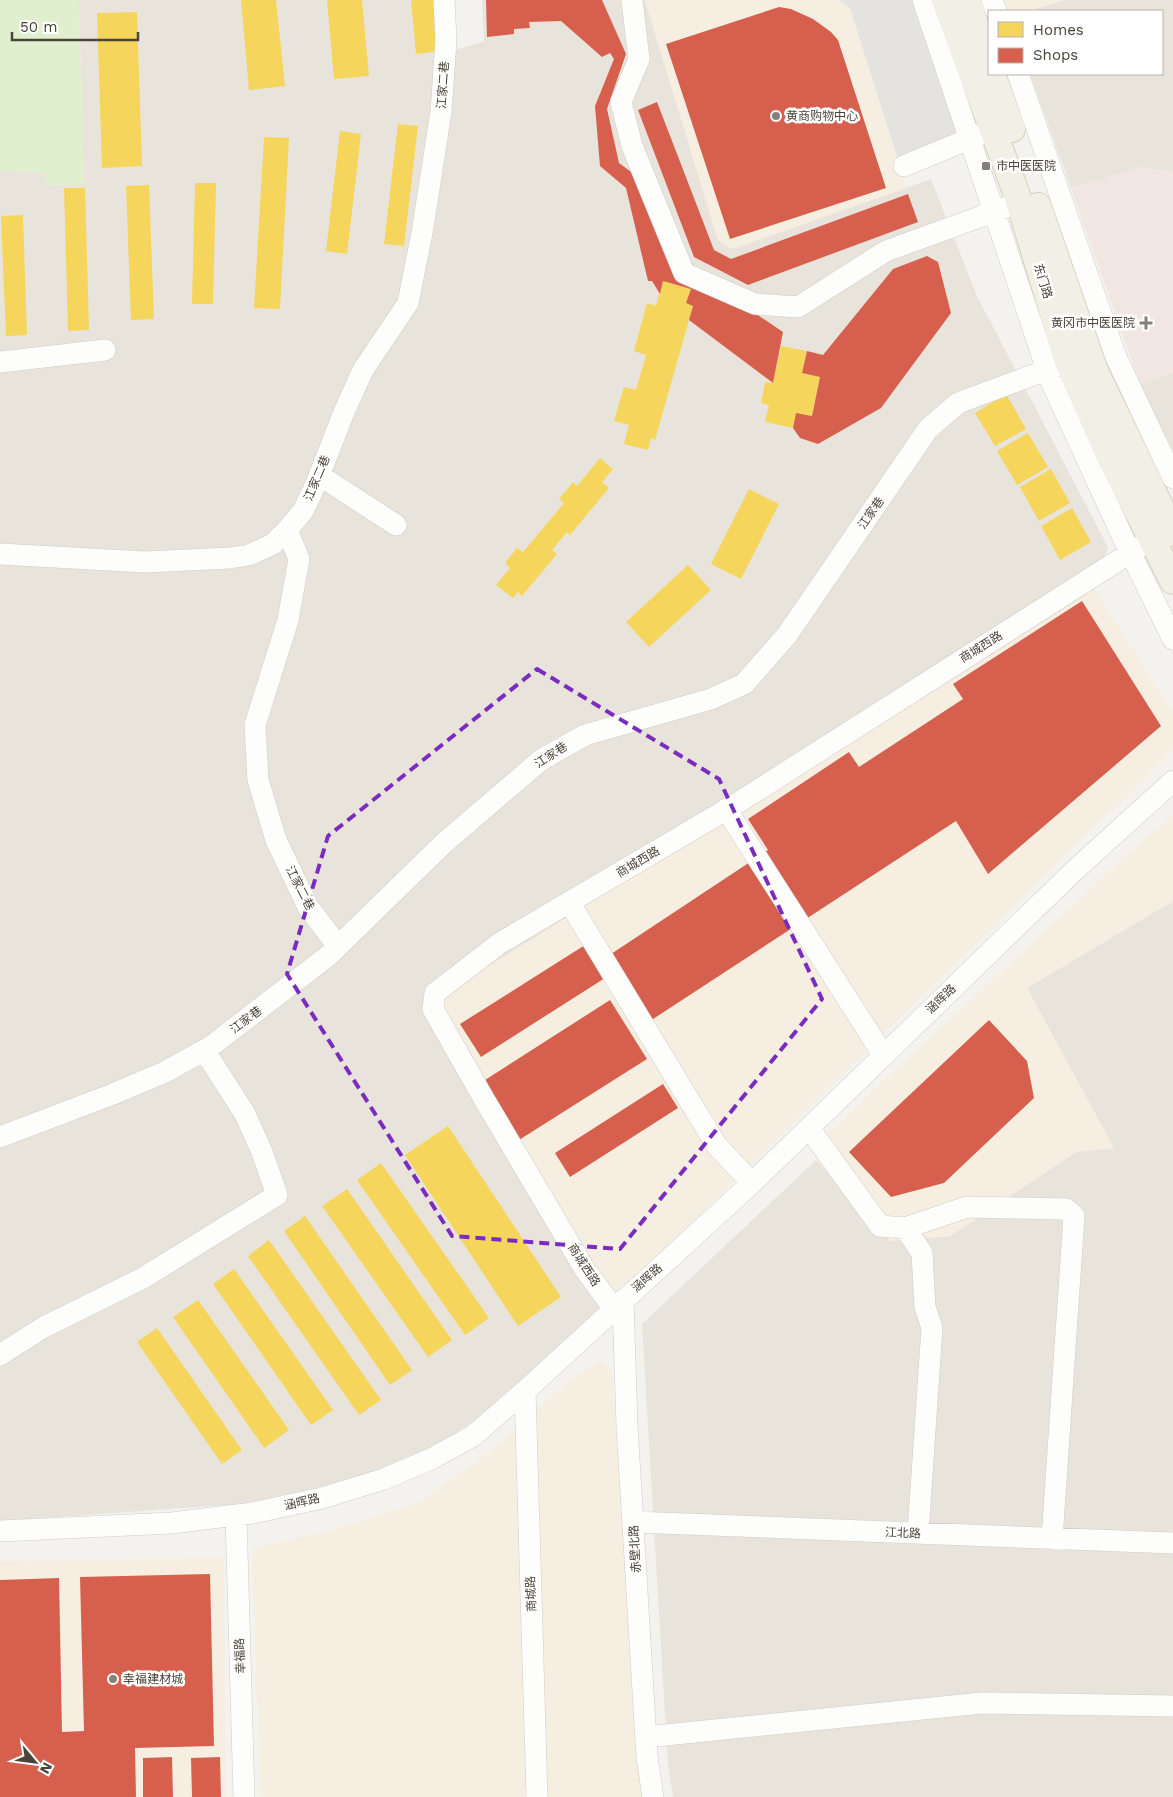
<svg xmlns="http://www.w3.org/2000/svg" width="1173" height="1797" font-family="'Work Sans','Noto Sans SC',sans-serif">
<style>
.residential{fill:#e8e4db}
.commercial{fill:#f6eee1}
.medical{fill:#f2e6e2}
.green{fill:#e0efcd}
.parking{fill:#e5e3df}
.homes{fill:#f6d55c}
.shops{fill:#d6604d}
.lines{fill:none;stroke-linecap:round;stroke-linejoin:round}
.minor-casing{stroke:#cfcdc8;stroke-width:22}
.major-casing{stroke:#d6cfba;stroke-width:28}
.minor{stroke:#fdfdfc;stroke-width:21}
.major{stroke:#f2efe6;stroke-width:26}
.marked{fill:none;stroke:#7b2cbf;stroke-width:4;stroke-dasharray:10 6;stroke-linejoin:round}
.poi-dot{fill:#868178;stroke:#fff;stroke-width:2}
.labels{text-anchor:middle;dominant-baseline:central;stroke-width:5;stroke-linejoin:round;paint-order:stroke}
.street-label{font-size:12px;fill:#4b4438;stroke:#fff}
.poi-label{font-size:12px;fill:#4b4438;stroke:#fff;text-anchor:start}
</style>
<rect width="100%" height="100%" fill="#f3f2ee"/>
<path class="residential" d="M79,0H439L443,54L484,41L482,0H645L718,240L732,249L931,179L977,296L1108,547L1095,589L428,1004L611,1302L510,1396L401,1470L241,1504L0,1521V170L45,173L46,185L84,184Z
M1065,0H1173V172L1141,167L1071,188L1030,74H1162V11H1028Z
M1173,372V451L1140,384Z
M1173,901V1797H673L668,1764L642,1324L816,1160L891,1241L950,1236L1076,1152L1113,1148L1027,988Z"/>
<path class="commercial" d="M645,0H839L850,8L906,188L732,249L718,240Z
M1005,0H1065L1028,11H1008Z
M1095,589L1173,713V750L611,1302L428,1004Z
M1173,815V901L1027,988L1114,1148L1076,1152L950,1236L890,1241L816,1160L827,1134L1143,840Z
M601,1361L612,1370L644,1797H261L252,1549L331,1530L417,1503L485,1456L575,1376Z
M224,1558L226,1797H0V1561Z"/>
<path class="medical" d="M1141,167L1173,172V372L1140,384L1071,188Z"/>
<path class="green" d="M0,0H79L84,184L46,185L45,173L0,170Z"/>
<path class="parking" d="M839,0H915L960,132L897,157L850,8Z"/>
<path class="homes" d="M241,0H276L285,86L249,90Z
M327,0H362L369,76L334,79Z
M411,0H435L440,51L416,54Z
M137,12L142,166L102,168L97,13Z
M398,124L418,126L404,246L384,244Z
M340,131L361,134L347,254L326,251Z
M264,137L289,138L280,309L254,308Z
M195,183H216L213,304H192Z
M149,185L154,319L131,320L126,186Z
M64,188H85L89,330L68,331Z
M23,215L27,335L6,336L1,216Z
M663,281L691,289L686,303L693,306L655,440L651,438L648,450L624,444L629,425L614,421L624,387L636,390L646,355L634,351L647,303L656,306Z
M781,346L807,351L802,373L820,377L812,416L796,413L793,428L765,422L769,405L761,403L765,382L773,383Z
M1006,394L1026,429L995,446L975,413Z
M1028,433L1048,467L1017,485L997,451Z
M600,458L613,469L602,482L609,488L570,535L567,532L552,550L557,554L522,596L518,592L513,598L496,585L510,568L505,563L517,548L523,552L564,503L559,499L573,482L577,486Z
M1051,469L1070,503L1039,521L1020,487Z
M749,489L779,504L741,579L711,564Z
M1072,508L1091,542L1060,560L1041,526Z
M688,565L711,590L649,647L626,622Z
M448,1126L561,1297L518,1326L405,1155Z
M381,1163L489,1318L465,1335L357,1180Z
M347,1189L452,1340L428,1357L322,1206Z
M305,1216L412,1370L390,1385L284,1231Z
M269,1240L381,1400L359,1415L248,1256Z
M234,1269L333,1410L311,1425L213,1284Z
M198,1300L289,1430L264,1448L173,1317Z
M157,1328L242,1450L222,1464L137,1342Z"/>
<path class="shops" d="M486,0H602L626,54L607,109L619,163L638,177L678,278L746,307L783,332L773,383L689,320L693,306L686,303L691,289L663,281L660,294L652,281H648L626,188L600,166L595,106L614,59L610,53L602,57L561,21L529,22L530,28L514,29V34L487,37Z
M779,7L791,9L813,19L831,32L838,40L886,188L730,239L666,44Z
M657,102L714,250L731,259L908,194L918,222L748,285L694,257L638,110Z
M927,256L938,262L951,313L881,408L818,444L800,438L793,428L796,413L812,416L820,377L802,373L807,351L823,355L893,269Z
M1082,601L1161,726L988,874L956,821L647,1023L605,958L768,850L748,819L849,752L859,767L963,699L953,684Z
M585,945L605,978L481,1057L460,1024Z
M610,1000L647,1059L519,1140L482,1082Z
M989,1020L1027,1061L1034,1098L944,1183L891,1197L849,1152Z
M663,1084L678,1108L570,1177L555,1153Z
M210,1574L214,1746L135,1748L136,1797H0V1580L59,1578L62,1732L84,1731L80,1577Z
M172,1757L173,1797H143V1758Z
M220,1757L221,1797H192L191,1758Z"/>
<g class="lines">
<defs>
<path id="minor" d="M632,0L639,59L621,102L632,146L684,273L755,304L798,307L886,251L1007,207
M923,0L1050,379L1126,544L1173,639
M992,0L996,11
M1018,74L1116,357L1173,478
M904,166L981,134
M0,362L105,350
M319,475L396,525
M0,554L145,562L230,558L249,555L273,544L287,530
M726,809L884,1056
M569,902L717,1146L752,1183
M338,946L308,907L276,840L258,780L255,725L288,620L299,559L287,530L303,511L316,484L344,412L363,370L408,303L422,233L441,112L446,40L444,0
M809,1128L880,1226L905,1228L967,1207L1066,1209L1074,1216L1052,1539
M0,1137L113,1094L165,1072L210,1047L328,956L444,843L541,760L585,735L711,699L744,684L787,635L928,429L958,403L1068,362
M905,1228L922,1253L925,1307L932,1328L918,1533
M623,1300L627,1426L647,1757L653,1797
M614,1309L584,1268L484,1099L433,1009L435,993L500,943L736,804L1152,539
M0,1355L44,1327L143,1278L277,1195L262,1152L245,1114L204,1050
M525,1391L537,1797
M236,1515L244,1797
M633,1522L1173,1543
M0,1531L172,1523L253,1513L322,1498L384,1479L431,1459L473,1436L525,1391L752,1183L1075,870L1173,781
M646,1737L982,1703L1173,1706"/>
<path id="major" d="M945,0L1017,195L1068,362L1110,457L1173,581
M967,0L989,65
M992,74L1012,129
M1038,206L1095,371L1173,533"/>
</defs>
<use href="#minor" class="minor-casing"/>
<use href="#major" class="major-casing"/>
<use href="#minor" class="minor"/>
<use href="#major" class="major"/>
</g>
<path class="marked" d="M537,669L719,779L822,999L620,1249L452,1236L287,974L328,836Z"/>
<g class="poi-dot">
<circle cx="776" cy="116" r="5"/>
<rect x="981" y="161" width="10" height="10" rx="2.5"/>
<path d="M1143.5 315.5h5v5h5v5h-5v5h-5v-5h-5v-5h5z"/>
<circle cx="113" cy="1679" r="5"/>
</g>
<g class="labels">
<g class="street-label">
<text transform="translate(443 85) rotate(-86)">江家二巷</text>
<text transform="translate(1043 281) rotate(73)">东门路</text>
<text transform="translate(317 478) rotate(-67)">江家二巷</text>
<text transform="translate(871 513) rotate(-55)">江家巷</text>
<text transform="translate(981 647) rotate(-32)">商城西路</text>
<text transform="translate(551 755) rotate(-33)">江家巷</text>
<text transform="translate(638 862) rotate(-31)">商城西路</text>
<text transform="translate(300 888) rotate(63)">江家二巷</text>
<text transform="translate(941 999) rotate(-44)">涵晖路</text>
<text transform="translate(246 1020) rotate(-37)">江家巷</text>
<text transform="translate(584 1265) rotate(57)">商城西路</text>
<text transform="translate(647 1278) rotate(-42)">涵晖路</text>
<text transform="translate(302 1502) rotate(-13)">涵晖路</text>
<text transform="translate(903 1533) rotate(2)">江北路</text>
<text transform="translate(635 1549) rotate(-93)">赤壁北路</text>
<text transform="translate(531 1594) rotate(-92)">商城路</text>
<text transform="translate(240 1656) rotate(-92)">幸福路</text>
</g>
<g class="poi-label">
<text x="786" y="116">黄商购物中心</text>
<text x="996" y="166">市中医医院</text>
<text x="1135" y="323" text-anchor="end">黄冈市中医医院</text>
<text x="123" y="1679">幸福建材城</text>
</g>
</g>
<rect x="988" y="10" width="175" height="65" fill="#ffffff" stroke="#b7b4af"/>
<rect x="998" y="22" width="25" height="15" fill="#f6d55c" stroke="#b7b4af"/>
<text x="1033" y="35" font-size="15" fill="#4b4438">Homes</text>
<rect x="998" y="48" width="25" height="15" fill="#d6604d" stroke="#b7b4af"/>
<text x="1033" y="60" font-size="15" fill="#4b4438">Shops</text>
<g transform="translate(35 1762) rotate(119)" stroke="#ffffff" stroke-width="4" paint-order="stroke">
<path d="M0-4L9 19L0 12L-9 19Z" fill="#4b4438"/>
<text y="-8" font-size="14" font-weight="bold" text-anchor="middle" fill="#4b4438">N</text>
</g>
<path d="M12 32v8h126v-8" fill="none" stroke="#4b4438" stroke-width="2.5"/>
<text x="20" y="32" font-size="15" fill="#4b4438" stroke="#ffffff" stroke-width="4" paint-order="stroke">50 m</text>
</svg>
